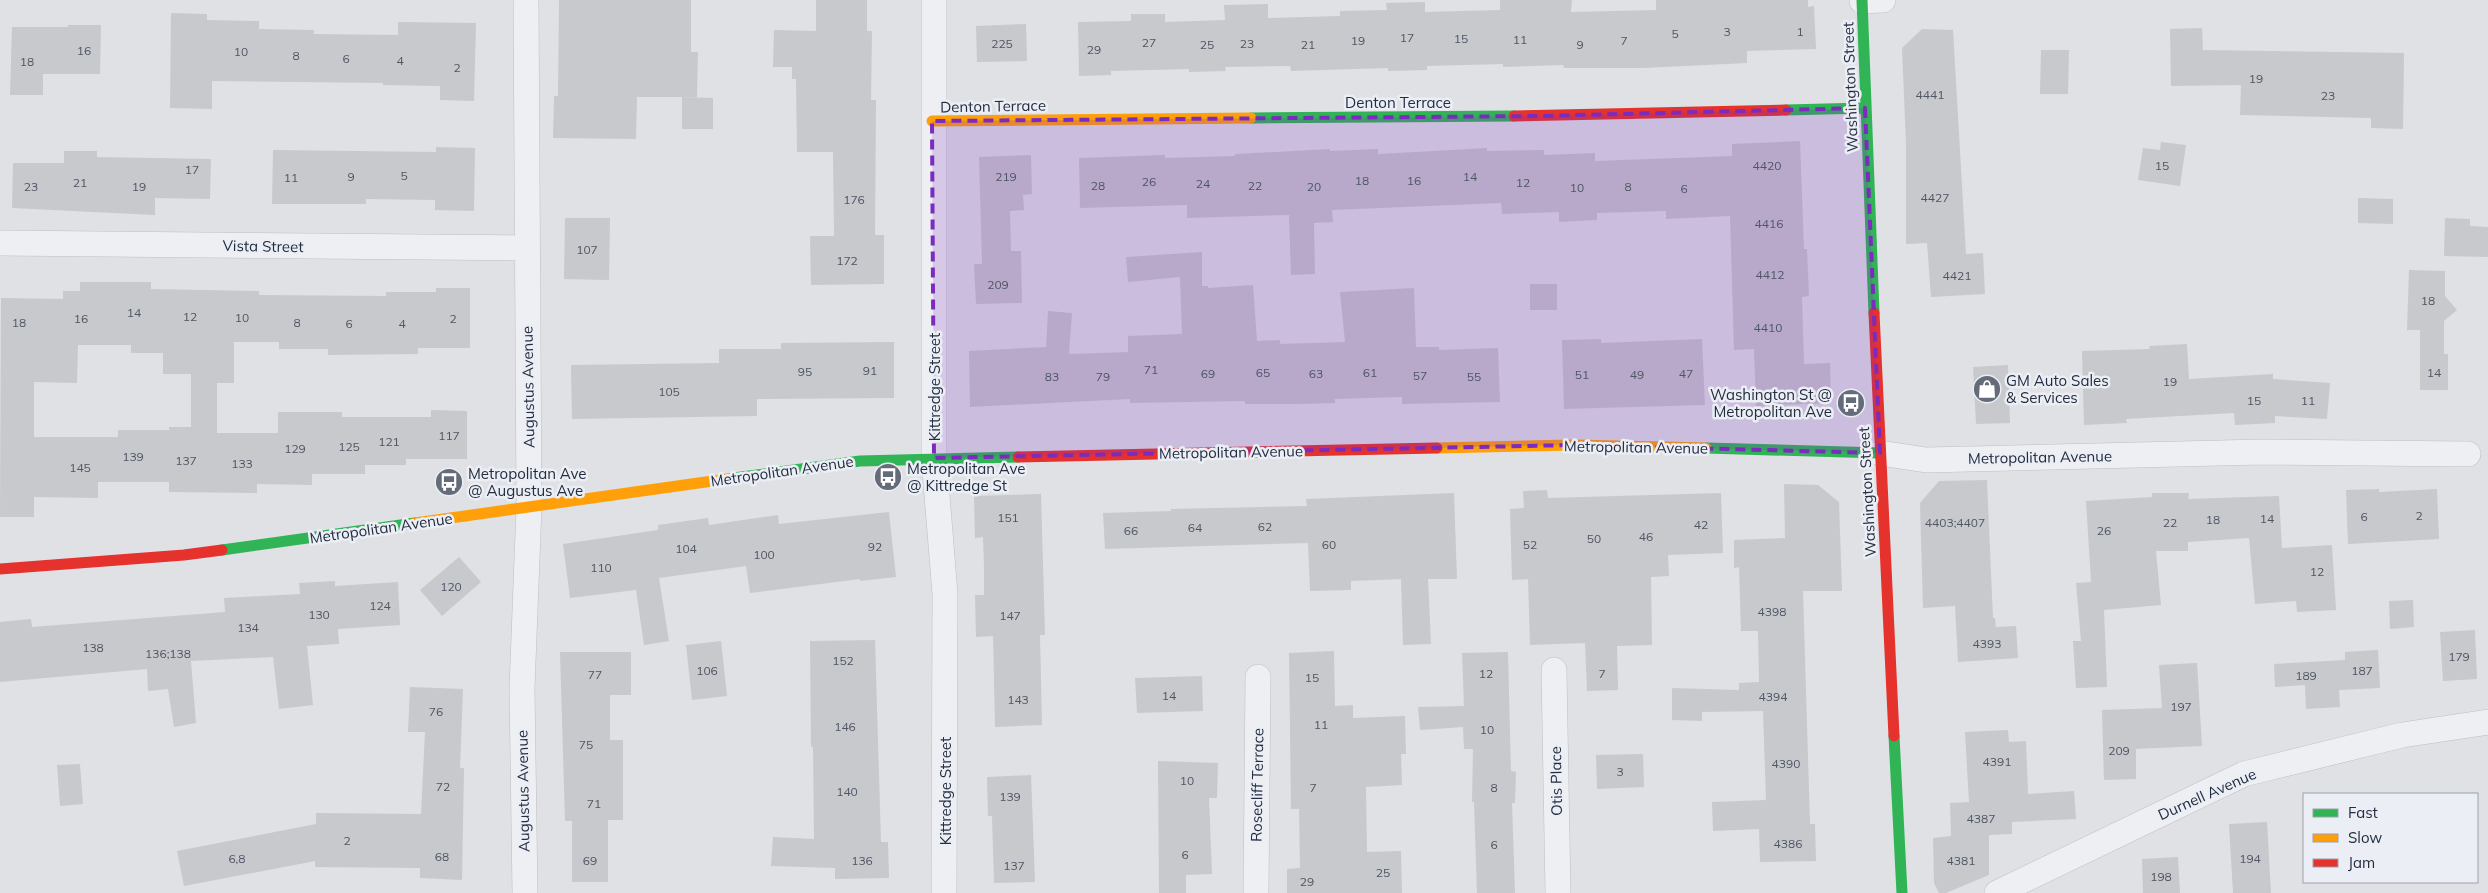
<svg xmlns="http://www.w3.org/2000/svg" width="2488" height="893" font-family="Mulish,sans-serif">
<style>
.building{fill:#c7c9cd;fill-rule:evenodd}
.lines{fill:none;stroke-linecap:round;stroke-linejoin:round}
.street-casing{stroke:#bdbfc3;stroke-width:26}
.street{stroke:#eeeff2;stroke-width:25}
.fast{stroke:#30b455;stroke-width:11}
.slow{stroke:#ff9f0a;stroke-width:11}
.jam{stroke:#e5322d;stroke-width:11}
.marked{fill:#7b2cbf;fill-opacity:0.2;stroke:#7b2cbf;stroke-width:4;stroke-dasharray:10 6;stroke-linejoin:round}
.labels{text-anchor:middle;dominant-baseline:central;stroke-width:5;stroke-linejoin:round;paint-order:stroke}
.number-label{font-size:12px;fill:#4e5563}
.street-label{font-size:15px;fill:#242d3f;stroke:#ebeff5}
.poi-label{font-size:15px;fill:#242d3f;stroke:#ebeff5;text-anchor:start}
</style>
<rect width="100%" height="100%" fill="#dfe1e5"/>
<path class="building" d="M559,0H691V52H698L697,97H637L636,139L553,138L554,96H558Z
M816,0H867V31H872L871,100H876L875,235H884V284L811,285L810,236H834L833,152H797L796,79H792V67H773L774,30L816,31Z
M1500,0H1572L1571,12L1656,10V0H1808V7L1814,6L1816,49L1747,51V63L1642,68H1564L1563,65L1503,67V64L1427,66V70L1388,71V68L1291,71L1290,66L1225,67L1226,71L1189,72V69L1111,71V75L1079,76L1078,22L1131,21V14H1165V22L1225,20L1224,5L1268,4V18L1340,16V11L1387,10L1386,3L1425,2V12L1500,10Z
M171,13L207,14V20L259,21V29L314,30V34L398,35V22L476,23L474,101L440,100V86L383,85V83L212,81V109L170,108Z
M1026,24L1027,61L977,62L976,26Z
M68,25H101L100,74H43V95H10L12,27H68Z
M2202,28L2203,50L2404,53L2403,129L2371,128V118L2240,115L2241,85L2171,86L2170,29Z
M1922,29L1953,30L1966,254L1983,253L1985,294L1931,297L1927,243L1906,244V144L1902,48Z
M2041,50H2069L2068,94H2040Z
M682,97L713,98V129H682Z
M1800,141L1804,249H1807L1809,296L1802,297L1804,364L1830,363L1831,403L1756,406L1754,349L1734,350L1730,216L1666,219V211L1597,213V220L1559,222V212L1502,214L1501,203L1332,210L1333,222L1314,223L1315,274L1291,275L1289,215L1187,218V205L1080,208L1079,158L1165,155V158L1235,156V154L1330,149V151L1378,149V154L1487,148V151L1544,150V155L1595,153V161L1732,156V144Z
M2161,142L2186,145L2180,186L2138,180L2143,148L2160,150Z
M436,147L475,148L474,211L435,210V200L366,199V204H272L273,150L436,152Z
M64,151H97V157L211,159L210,199L155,198V215L12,208L13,163H64Z
M1031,155L1032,194L1023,195L1024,210L1010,211L1011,251H1021L1022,303L976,304L974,264H982L979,157Z
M2358,198L2393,199V224L2358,223Z
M565,218H610L609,280L564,279Z
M2445,218L2470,219V226L2488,227V257L2444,256Z
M1202,252V286H1208V288L1253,285L1257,341L1280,340V344L1345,342L1340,292L1414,288L1416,347H1439V350L1498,348L1500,402L1402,404V397L1335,399V403L1298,404H1245V401L1130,403V399L970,407L969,351L1046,347L1048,311L1072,313L1069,354L1128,352V336L1182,334L1180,277L1128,282L1126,257Z
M2409,270L2445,271V296L2457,310L2444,321V354H2448V390H2420V330H2407Z
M80,282H151V289L259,291V295L386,296V292H436V288H470V348H418V354L328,355V349H279V342H234V383H217V433H278V412H342V417H431V410L467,411V459H406V465H365V474H312V485L257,484V493L169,492V482H98V498L34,497V517H0L1,298L63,299V291H80ZM78,345H131V353H163V374H191V427H169V430H118V437H34V382L77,383Z
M1530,284H1557V310H1530Z
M1601,339V343L1702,339L1705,405L1564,409L1562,340Z
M894,342V398L757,399V416L572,419L571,365L719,363V349H781V343Z
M2187,344L2189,379L2273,374V379L2330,383L2327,419L2275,416V423L2235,425L2234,413L2126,419L2127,423L2084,425L2082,351L2150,349L2149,346Z
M2008,365L2010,423L1976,424L1973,367Z
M1987,480L1993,618H1995L1996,627L2016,626L2018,658L1958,662L1955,606L1923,608L1920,503L1939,481Z
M1784,484L1818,485L1839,502L1842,591H1803L1810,824H1815L1816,861L1760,862L1759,829L1713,831L1712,802L1766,800L1763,711L1702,712V721L1672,720V688L1739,690V683L1759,682L1758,631H1741L1739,567L1734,568V540L1785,538Z
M2379,489V492L2437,489L2439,539L2348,544L2346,490Z
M1547,490L1548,498L1721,493L1723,553L1668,555L1669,576L1651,577L1652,645L1617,646L1618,690L1587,691L1585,643L1530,645L1528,579L1512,580L1510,509L1524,508L1523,491Z
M1454,493L1457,579H1428L1431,644L1403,645L1401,579L1351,581V590L1310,591L1308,543L1105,549L1103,513L1171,511V509L1307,506L1306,499Z
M2152,493H2189L2188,499L2279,496L2282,548L2332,545L2336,610L2297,612L2296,601L2255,604L2249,538L2188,542V551H2156L2161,605L2104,610L2107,687L2076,688L2073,641H2081L2076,583L2091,582L2086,501L2152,497Z
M1041,494L1045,635H1040L1042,725L995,727L993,636L976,637L975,595H984V566L983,537L975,538L974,496Z
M889,512L896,577L860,581V579L750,593L746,566L659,578L669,641L644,645L636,590L570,598L563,544L658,530V525L708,518L709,525L778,515L779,524Z
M459,557L481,582L442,616L420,590Z
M335,581V586L398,582L400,625L338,629L339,644L307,646L313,705L279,709L273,657L191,661L196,723L174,727L168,689L148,691L147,669L0,682V622L31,619L32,627L225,612L224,598L300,594L299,583Z
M2413,600L2414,627L2390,629L2389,601Z
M2475,630L2477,679L2443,681L2440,632Z
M875,640L881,842H888L889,878L835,879V868L771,866L773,837L814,839L813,747H811L810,641Z
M721,641L727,696L692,700L686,645Z
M2378,650L2380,688L2339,690L2340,707L2306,709L2305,685L2275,687L2274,664L2345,660V652Z
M1334,651L1335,706L1353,705V718L1405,716L1406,754H1401L1402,785L1366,787L1367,852L1401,851L1402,893H1287V869L1300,868L1299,809H1291L1289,653Z
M560,652H631V695H610V740H623V820H608V882H572V821H565Z
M1508,652L1511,771L1516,772L1515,803H1512L1515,893H1477L1474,802H1472L1473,749H1464L1463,727L1420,730L1418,707L1464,706L1462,653Z
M2197,663L2202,746L2136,749V779L2104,780L2102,710L2162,708L2159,665Z
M1202,676L1203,711L1137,713L1135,678Z
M410,687L463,689L460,768H464L462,880L420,878V868L315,867V861L184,886L177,851L316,824V813L421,814L425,732H408Z
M2008,730L2009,742L2026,741L2028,794L2074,791L2076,819L2012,822V834L1989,835V875L1946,893H1939L1934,883L1933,838L1951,836L1950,803L1969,802L1965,732Z
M1643,754L1644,787L1597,789L1596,755Z
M1158,761L1218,763L1217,798H1209L1212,874L1186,875V893H1159Z
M80,764L83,804L60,806L57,765Z
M1031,775L1035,882L994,883L992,816H988L987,777Z
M2267,822L2271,893H2233L2229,824Z
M2178,857L2180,893H2143L2142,859Z"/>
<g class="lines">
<defs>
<path id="street" d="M934,0V458L945,594L944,893
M1862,1L1883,0
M0,243L526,248
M1880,453L1926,460L2262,452L2468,454
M1554,670L1558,893
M525,893L522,688L529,507L526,0
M1256,893L1258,677
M1997,893L2244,774L2402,735L2488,722"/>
</defs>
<use href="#street" class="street-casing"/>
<use href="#street" class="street"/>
<path class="fast" d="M1862,0L1874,313
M1786,110L1865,108
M1251,118L1514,116
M1706,448L1880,453
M734,478L860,461L1018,457
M222,550L415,523
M1894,736L1902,893"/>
<path class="slow" d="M932,121L1251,118
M1437,448L1574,445L1706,448
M415,523L734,478"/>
<path class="jam" d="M1514,116L1786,110
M1874,313L1894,736
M1018,457L1437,448
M0,569L184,555L222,550"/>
</g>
<path class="marked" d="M1865,108L1880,453L1574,445L934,458L932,121L1539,116Z"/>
<defs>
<symbol id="shop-disc" viewBox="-11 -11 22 22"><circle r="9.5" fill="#656c79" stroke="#ebeff5"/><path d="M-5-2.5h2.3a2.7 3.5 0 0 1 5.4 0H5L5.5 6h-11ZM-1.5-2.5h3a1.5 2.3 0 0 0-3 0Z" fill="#fff"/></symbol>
<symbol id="bus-disc" viewBox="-11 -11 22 22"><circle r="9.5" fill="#656c79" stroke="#ebeff5"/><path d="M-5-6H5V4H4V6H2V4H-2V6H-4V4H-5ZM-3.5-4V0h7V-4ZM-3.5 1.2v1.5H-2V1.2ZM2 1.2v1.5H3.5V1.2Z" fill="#fff"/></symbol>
</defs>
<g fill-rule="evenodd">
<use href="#shop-disc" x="1971" y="373" width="32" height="32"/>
<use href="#bus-disc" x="1835" y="387" width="32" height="32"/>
<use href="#bus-disc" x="872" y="461" width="32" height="32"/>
<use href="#bus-disc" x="433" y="466" width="32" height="32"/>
</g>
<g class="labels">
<g class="number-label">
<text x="1727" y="31">3</text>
<text x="1800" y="31">1</text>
<text x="1675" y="33">5</text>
<text x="1407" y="37">17</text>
<text x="1461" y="38">15</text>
<text x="1520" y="39">11</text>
<text x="1358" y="40">19</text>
<text x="1624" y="40">7</text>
<text x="1149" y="42">27</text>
<text x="1002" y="43">225</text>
<text x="1247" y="43">23</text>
<text x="1207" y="44">25</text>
<text x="1308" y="44">21</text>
<text x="1580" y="44">9</text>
<text x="1094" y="49">29</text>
<text x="84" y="50">16</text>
<text x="241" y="51">10</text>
<text x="296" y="55">8</text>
<text x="346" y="58">6</text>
<text x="400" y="60">4</text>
<text x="27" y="61">18</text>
<text x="457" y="67">2</text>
<text x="2256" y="78">19</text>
<text x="1930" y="94">4441</text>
<text x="2328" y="95">23</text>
<text x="1767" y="165">4420</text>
<text x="2162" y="165">15</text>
<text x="192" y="169">17</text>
<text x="404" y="175">5</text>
<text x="351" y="176">9</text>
<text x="1006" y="176">219</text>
<text x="1470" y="176">14</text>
<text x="291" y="177">11</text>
<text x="1362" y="180">18</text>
<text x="1414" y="180">16</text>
<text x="1149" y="181">26</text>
<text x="80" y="182">21</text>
<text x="1523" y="182">12</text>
<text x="1203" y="183">24</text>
<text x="1098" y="185">28</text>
<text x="1255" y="185">22</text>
<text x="31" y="186">23</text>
<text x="139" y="186">19</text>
<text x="1314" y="186">20</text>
<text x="1628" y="186">8</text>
<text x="1577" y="187">10</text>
<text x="1684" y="188">6</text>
<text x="1935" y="197">4427</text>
<text x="854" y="199">176</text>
<text x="1769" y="223">4416</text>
<text x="587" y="249">107</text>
<text x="847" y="260">172</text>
<text x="1770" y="274">4412</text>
<text x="1957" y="275">4421</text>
<text x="998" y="284">209</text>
<text x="2428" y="300">18</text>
<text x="134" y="312">14</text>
<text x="190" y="316">12</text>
<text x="242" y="317">10</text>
<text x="81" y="318">16</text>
<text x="453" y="318">2</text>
<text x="19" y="322">18</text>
<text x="297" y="322">8</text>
<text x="349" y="323">6</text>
<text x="402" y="323">4</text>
<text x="1768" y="327">4410</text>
<text x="1151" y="369">71</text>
<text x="870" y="370">91</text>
<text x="805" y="371">95</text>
<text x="1263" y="372">65</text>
<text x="1370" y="372">61</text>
<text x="2434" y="372">14</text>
<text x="1208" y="373">69</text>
<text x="1316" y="373">63</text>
<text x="1686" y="373">47</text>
<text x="1582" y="374">51</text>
<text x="1637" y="374">49</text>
<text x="1420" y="375">57</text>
<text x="1052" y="376">83</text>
<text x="1103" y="376">79</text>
<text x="1474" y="376">55</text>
<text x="2170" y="381">19</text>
<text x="669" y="391">105</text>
<text x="2254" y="400">15</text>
<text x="2308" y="400">11</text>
<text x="449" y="435">117</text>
<text x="389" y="441">121</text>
<text x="349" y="446">125</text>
<text x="295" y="448">129</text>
<text x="133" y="456">139</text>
<text x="186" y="460">137</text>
<text x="242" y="463">133</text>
<text x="80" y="467">145</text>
<text x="2419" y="515">2</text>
<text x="2364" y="516">6</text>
<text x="1008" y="517">151</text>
<text x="2267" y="518">14</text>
<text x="2213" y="519">18</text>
<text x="1955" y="522">4403;4407</text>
<text x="2170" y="522">22</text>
<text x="1701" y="524">42</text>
<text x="1265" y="526">62</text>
<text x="1195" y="527">64</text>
<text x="1131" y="530">66</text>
<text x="2104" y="530">26</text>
<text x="1646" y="536">46</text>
<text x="1594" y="538">50</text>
<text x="1329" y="544">60</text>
<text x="1530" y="544">52</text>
<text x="875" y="546">92</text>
<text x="686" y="548">104</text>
<text x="764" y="554">100</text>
<text x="601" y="567">110</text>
<text x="2317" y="571">12</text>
<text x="451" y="586">120</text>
<text x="380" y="605">124</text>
<text x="1772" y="611">4398</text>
<text x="319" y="614">130</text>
<text x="1010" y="615">147</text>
<text x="248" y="627">134</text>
<text x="1987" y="643">4393</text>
<text x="93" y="647">138</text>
<text x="168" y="653">136;138</text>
<text x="2459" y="656">179</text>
<text x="843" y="660">152</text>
<text x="707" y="670">106</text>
<text x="2362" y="670">187</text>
<text x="1486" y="673">12</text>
<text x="1602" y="673">7</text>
<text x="595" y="674">77</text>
<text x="2306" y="675">189</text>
<text x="1312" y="677">15</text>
<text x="1169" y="695">14</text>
<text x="1773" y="696">4394</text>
<text x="1018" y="699">143</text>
<text x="2181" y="706">197</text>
<text x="436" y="711">76</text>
<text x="1321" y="724">11</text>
<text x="845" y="726">146</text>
<text x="1487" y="729">10</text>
<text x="586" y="744">75</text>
<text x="2119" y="750">209</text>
<text x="1997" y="761">4391</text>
<text x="1786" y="763">4390</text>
<text x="1620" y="771">3</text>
<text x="1187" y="780">10</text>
<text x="443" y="786">72</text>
<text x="1313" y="787">7</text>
<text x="1494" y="787">8</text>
<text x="847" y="791">140</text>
<text x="1010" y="796">139</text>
<text x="594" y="803">71</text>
<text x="1981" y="818">4387</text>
<text x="347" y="840">2</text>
<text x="1788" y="843">4386</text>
<text x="1494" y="844">6</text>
<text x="1185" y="854">6</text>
<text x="442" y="856">68</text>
<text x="237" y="858">6,8</text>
<text x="2250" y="858">194</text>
<text x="590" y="860">69</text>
<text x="862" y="860">136</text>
<text x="1961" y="860">4381</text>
<text x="1014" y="865">137</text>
<text x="1383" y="872">25</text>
<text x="2161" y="876">198</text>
<text x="1307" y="881">29</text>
</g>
<g class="street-label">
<text transform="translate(1850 87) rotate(-92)">Washington Street</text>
<text x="1398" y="102">Denton Terrace</text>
<text transform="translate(993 106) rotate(-1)">Denton Terrace</text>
<text transform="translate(263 246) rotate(1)">Vista Street</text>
<text transform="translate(528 387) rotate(-91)">Augustus Avenue</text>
<text transform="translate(934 387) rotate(-90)">Kittredge Street</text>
<text transform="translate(1636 447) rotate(1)">Metropolitan Avenue</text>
<text transform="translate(1231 452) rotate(-1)">Metropolitan Avenue</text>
<text transform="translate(2040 457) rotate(-1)">Metropolitan Avenue</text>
<text transform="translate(782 471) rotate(-8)">Metropolitan Avenue</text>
<text transform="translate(1867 492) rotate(-93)">Washington Street</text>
<text transform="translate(381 528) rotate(-8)">Metropolitan Avenue</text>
<text transform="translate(1556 781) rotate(-91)">Otis Place</text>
<text transform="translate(1257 785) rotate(-89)">Rosecliff Terrace</text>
<text transform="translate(523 791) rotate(-91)">Augustus Avenue</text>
<text transform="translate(945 791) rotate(-90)">Kittredge Street</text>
<text transform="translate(2207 794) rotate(-24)">Durnell Avenue</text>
</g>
<g class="poi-label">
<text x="2006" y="380">GM Auto Sales<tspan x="2006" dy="17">&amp; Services</tspan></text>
<text x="1832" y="394" text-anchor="end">Washington St @<tspan x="1832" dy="17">Metropolitan Ave</tspan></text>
<text x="907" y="468">Metropolitan Ave<tspan x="907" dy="17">@ Kittredge St</tspan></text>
<text x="468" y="473">Metropolitan Ave<tspan x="468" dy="17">@ Augustus Ave</tspan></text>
</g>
</g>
<rect x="2303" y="793" width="175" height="90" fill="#ebeff5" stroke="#9ba1ac"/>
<rect x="2313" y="809" width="25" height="8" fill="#30b455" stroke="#9ba1ac"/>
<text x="2348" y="818" font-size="15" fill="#242d3f">Fast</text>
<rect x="2313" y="834" width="25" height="8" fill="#ff9f0a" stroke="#9ba1ac"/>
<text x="2348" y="843" font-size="15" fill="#242d3f">Slow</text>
<rect x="2313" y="859" width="25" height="8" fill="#e5322d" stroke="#9ba1ac"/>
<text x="2348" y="868" font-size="15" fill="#242d3f">Jam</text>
</svg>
